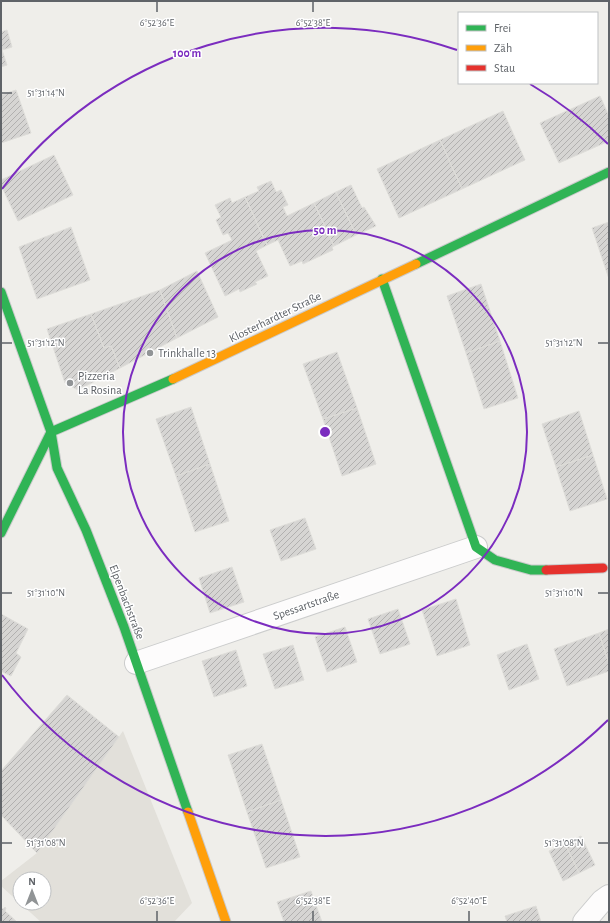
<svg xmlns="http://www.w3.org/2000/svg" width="610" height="923" font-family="'Alegreya Sans',sans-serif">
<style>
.education{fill:#e2e0da;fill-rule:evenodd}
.building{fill:url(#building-hatch);stroke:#deddd9}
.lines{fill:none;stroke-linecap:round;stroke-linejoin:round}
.street-casing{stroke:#cbcccc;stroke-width:24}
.fast-casing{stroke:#cacacb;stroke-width:11}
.slow-casing{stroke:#cacacb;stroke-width:11}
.jam-casing{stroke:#cacacb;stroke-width:11}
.street{stroke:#fdfcfc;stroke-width:22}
.fast{stroke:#30b455;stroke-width:9}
.slow{stroke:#ff9f0a;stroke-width:9}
.jam{stroke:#e5322d;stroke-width:9}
.ticks{fill:none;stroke:#5f6368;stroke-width:1.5}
.ring{fill:none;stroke:#7b2cbf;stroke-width:2}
.poi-dot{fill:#919496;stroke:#fff;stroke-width:1.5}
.labels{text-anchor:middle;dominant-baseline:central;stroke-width:3;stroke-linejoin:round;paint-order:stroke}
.street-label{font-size:12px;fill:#5f6368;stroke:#fff}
.poi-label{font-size:12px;fill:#5f6368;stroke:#fff;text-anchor:start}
.ticks-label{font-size:10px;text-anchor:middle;fill:#5f6368;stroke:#fff;stroke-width:3;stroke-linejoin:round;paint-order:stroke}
.centre{fill:#7b2cbf;stroke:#fff;stroke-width:2}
.ring-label{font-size:12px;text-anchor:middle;font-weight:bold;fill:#7b2cbf;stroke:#fff;stroke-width:3;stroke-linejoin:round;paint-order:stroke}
</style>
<defs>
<pattern id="building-hatch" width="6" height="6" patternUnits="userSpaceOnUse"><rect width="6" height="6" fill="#d6d5d3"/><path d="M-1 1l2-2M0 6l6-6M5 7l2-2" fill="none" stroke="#b1b0af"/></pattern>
</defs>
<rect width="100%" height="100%" fill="#efeeea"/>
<path class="education" d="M123,731L192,903L174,922H41L1,886V881L37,853ZM20,879H44V903H20Z"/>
<path class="building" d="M7,30L12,47L2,50L7,65L1,67V32Z
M16,90L31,133L1,143V95Z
M600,96L609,116V141L559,163L540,123Z
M503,111L525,160L462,189L440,140Z
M440,140L462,189L399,218L377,169Z
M54,155L73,195L18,221L1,185V180Z
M271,181L276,192L281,190L288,205L283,207L287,216L314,203L334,246L332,247L333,250L303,264L302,261L290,266L278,240L267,245L245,197L259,191L257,187Z
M351,185L362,208L364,207L376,226L356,235L336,192Z
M336,192L356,235L334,246L314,203Z
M245,197L267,245L256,251L268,276L255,282L257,284L240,292L239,289L225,296L205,253L232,240L228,233L223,235L216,220L221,217L215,205L230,198L232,203Z
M609,222V279L592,228Z
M71,227L90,280L37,299L19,247Z
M197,271L218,317L177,338L160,290Z
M481,284L500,341L466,353L447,296Z
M160,290L177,338L120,368L111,346L104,348L91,314Z
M91,314L104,348L111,346L120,368L78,390L65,383L47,329Z
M500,341L518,398L484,409L466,353Z
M337,352L357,408L323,419L303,364Z
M191,407L210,464L176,476L156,419Z
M357,408L376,464L342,476L323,419Z
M579,411L593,455L556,467L542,424Z
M593,455L607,499L570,511L556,467Z
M210,464L229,521L195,532L176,476Z
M305,518L316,549L281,561L270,530Z
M232,567L244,602L210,613L199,578Z
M456,599L470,645L437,656L422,610Z
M398,609L410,644L380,654L368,619Z
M1,614L28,629L16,653L21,657L11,676L1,671Z
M345,627L357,662L327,672L315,637Z
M609,629V664L599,633Z
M599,633L609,664V671L567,686L554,649Z
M527,644L539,679L509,690L497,655Z
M293,645L304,680L275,689L263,654Z
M236,650L247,686L214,697L202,661Z
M67,695L119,737L37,853L1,815V771Z
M262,744L281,800L247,812L228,755Z
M281,800L300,857L266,868L247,812Z
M581,836L595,865L579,873L565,844Z
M565,844L579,873L563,881L549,851Z
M311,891L322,922H284L277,902Z
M536,906L541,922H507L505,916Z
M5,907L6,908L5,911L17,922H1V908L3,909Z"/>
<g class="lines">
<defs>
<path id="street" d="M136,663L476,547
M584,922L602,901L609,896"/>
<path id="fast" d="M416,264L609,172
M382,279L476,547L495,560L531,570H546
M1,292L51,432L57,468L86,530L124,627L188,812
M1,533L51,432L173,379"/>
<path id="slow" d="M173,379L416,264
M188,812L226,922"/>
<path id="jam" d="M546,570L603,568"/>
</defs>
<use href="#street" class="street-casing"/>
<use href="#fast" class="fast-casing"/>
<use href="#slow" class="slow-casing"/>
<use href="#jam" class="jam-casing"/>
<use href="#street" class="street"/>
<use href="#fast" class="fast"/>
<use href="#slow" class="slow"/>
<use href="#jam" class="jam"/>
</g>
<path class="ticks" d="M157,2V12M313,2V12M2,93H12M2,343H12M598,343H608M2,593H12M598,593H608M2,843H12M598,843H608M157,911V921M313,911V921M469,911V921"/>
<g class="ring">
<circle cx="325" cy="432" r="202"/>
<path d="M608 720A404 404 0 0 1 2 675M2 189A404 404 0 0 1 457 50M530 84A404 404 0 0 1 608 144"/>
</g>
<g class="poi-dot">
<circle cx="150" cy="353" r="4"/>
<circle cx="70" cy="383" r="4"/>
</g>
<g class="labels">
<g class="street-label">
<text transform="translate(275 317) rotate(-26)">Klosterhardter Straße</text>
<text transform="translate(127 602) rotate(69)">Elpenbachstraße</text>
<text transform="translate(306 605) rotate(-19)">Spessartstraße</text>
</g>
<g class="poi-label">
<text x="158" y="353">Trinkhalle 13</text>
<text x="78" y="376">Pizzeria<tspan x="78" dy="14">La Rosina</tspan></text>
</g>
</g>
<g class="ticks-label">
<text x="157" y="26">6°52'36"E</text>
<text x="313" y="26">6°52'38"E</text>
<text x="46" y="96">51°31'14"N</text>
<text x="46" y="346">51°31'12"N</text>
<text x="564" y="346">51°31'12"N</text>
<text x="46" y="596">51°31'10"N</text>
<text x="564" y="596">51°31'10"N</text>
<text x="46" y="846">51°31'08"N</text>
<text x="564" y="846">51°31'08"N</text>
<text x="157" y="904">6°52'36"E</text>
<text x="313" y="904">6°52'38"E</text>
<text x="469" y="904">6°52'40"E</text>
</g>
<circle cx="325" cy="432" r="6" class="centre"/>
<g class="ring-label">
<text x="187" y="57">100 m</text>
<text x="325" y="234">50 m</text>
</g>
<rect width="610" height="923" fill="none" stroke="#5f6368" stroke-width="4"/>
<rect x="458" y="12" width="140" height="72" fill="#ffffff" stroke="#bfc1c3"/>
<rect x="466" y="25" width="20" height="6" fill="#30b455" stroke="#bfc1c3"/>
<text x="494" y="32" font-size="12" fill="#5f6368">Frei</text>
<rect x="466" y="45" width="20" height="6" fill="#ff9f0a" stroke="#bfc1c3"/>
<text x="494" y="52" font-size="12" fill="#5f6368">Zäh</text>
<rect x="466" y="65" width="20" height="6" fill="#e5322d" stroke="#bfc1c3"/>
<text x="494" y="72" font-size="12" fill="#5f6368">Stau</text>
<g transform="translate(32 891)"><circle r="19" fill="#ffffff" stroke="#bfc1c3"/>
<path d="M0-3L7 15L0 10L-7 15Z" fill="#919496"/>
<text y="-6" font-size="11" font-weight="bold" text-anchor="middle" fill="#5f6368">N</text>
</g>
</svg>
